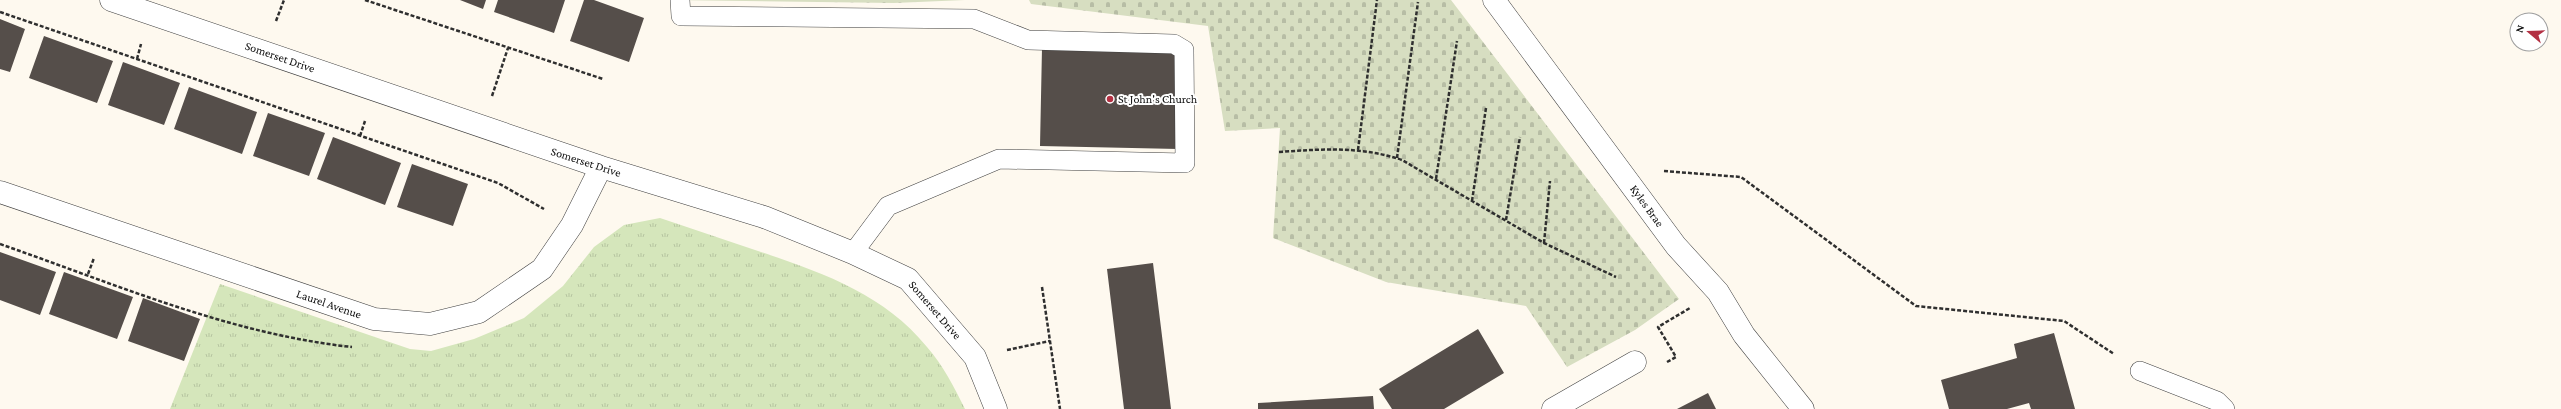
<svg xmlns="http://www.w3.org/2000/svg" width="2561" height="409" font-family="'Crimson Pro',serif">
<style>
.grass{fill:url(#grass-tufts)}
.cemetery{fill:url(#cemetery-stones)}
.building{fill:#554e4a}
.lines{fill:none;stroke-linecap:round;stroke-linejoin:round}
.service-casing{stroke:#404040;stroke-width:20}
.minor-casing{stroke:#404040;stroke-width:23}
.path{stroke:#2f2f2f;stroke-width:2.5;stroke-dasharray:4 2;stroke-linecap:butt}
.service{stroke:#fff;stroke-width:19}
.minor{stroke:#fff;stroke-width:22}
.poi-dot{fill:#b33042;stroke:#fff;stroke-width:1.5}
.labels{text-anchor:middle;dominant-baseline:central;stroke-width:4;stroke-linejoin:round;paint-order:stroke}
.street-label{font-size:12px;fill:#0d0d0d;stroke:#fff}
.poi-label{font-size:12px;fill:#0d0d0d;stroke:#fff;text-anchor:start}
</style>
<defs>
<pattern id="grass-tufts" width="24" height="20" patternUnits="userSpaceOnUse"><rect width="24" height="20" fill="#d5e6bb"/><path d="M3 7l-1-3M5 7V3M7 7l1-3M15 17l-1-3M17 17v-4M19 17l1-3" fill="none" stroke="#b6c4a0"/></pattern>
<pattern id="cemetery-stones" width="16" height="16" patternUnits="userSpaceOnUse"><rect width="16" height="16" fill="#d7dec1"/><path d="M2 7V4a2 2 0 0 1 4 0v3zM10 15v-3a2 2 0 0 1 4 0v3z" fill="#b7bda5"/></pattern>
</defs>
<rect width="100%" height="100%" fill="#fef9ef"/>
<path class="grass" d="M660,218C694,229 727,241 761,252C823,273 884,294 927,347C943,365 954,387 965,409H170L220,284L410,349L431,351L474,339L524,318L563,286L594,247L624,225Z"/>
<path class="cemetery" d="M671,0H965L894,3Z
M1029,0H1451L1679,299L1635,330L1567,367L1526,306L1386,282L1273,238L1280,128L1225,131L1208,26L1031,4Z"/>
<path class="building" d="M460,0H486L483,9Z
M498,0H565L554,33L494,12Z
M584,0H594L644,18L629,62L570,41Z
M0,19L25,29L10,72L0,69Z
M44,36L113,61L97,103L29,78Z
M1042,48L1180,52L1178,149L1040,146Z
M123,62L180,83L164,125L108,105Z
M189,87L257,112L242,154L174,129Z
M268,113L325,133L309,176L253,156Z
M333,137L401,163L385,205L317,179Z
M412,164L468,184L453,226L397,207Z
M0,252L56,272L40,315L0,300Z
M1153,263L1171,409H1124L1107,269Z
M64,272L133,297L117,339L49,314Z
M143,298L200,319L184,361L128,341Z
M1478,329L1504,373L1444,409H1392L1379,389Z
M2054,333L2075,409H2031L2029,403L2007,409H1949L1941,380L2017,358L2014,344Z
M1708,393L1716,409H1677Z
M1373,396L1374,409H1258V403Z"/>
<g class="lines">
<defs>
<path id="service" d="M680,0L681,16L974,19L1028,40L1174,44L1184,50L1185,163L999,159L888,206L853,253
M2140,371L2217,401L2225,409"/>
<path id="minor" d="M111,0L601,167L764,217L853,253L908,279L975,357L996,409
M1494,0L1676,246L1718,292L1744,335L1803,409
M0,192L374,319L430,324L479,312L542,269L572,225L601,167
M1553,409L1635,362"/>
</defs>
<use href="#service" class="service-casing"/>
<use href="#minor" class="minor-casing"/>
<path class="path" d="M365,0L603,79
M0,12L498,183L544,209
M276,21L284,0
M137,59L141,44
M492,96L508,48
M360,136L365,121
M1358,150L1377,0
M1279,152C1322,149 1361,146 1402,160L1544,243L1616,277
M1397,158L1418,2
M1664,171L1741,177L1916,306L2064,321L2114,354
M1436,179L1457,41
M1472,201L1486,108
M1506,220L1520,137
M1544,243L1550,181
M0,244C115,284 230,334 352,347
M88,274L94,258
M1042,287L1060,409
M1007,350L1050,341
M1667,362L1676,357L1658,327L1690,308"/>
<use href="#service" class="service"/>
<use href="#minor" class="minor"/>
</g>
<circle class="poi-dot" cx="1110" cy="99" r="4"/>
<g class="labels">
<g class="street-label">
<text transform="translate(280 57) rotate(19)">Somerset Drive</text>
<text transform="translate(586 162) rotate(18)">Somerset Drive</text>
<text transform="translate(1647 206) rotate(54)">Kyles Brae</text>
<text transform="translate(329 304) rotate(19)">Laurel Avenue</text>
<text transform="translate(935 310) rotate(49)">Somerset Drive</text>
</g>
<g class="poi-label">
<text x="1118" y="99">St John's Church</text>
</g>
</g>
<g transform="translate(2529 32) rotate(289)"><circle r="19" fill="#ffffff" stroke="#9e9e9e"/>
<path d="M0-3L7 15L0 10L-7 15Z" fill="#b33042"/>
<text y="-6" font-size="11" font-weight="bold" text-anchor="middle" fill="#0d0d0d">N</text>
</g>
</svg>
